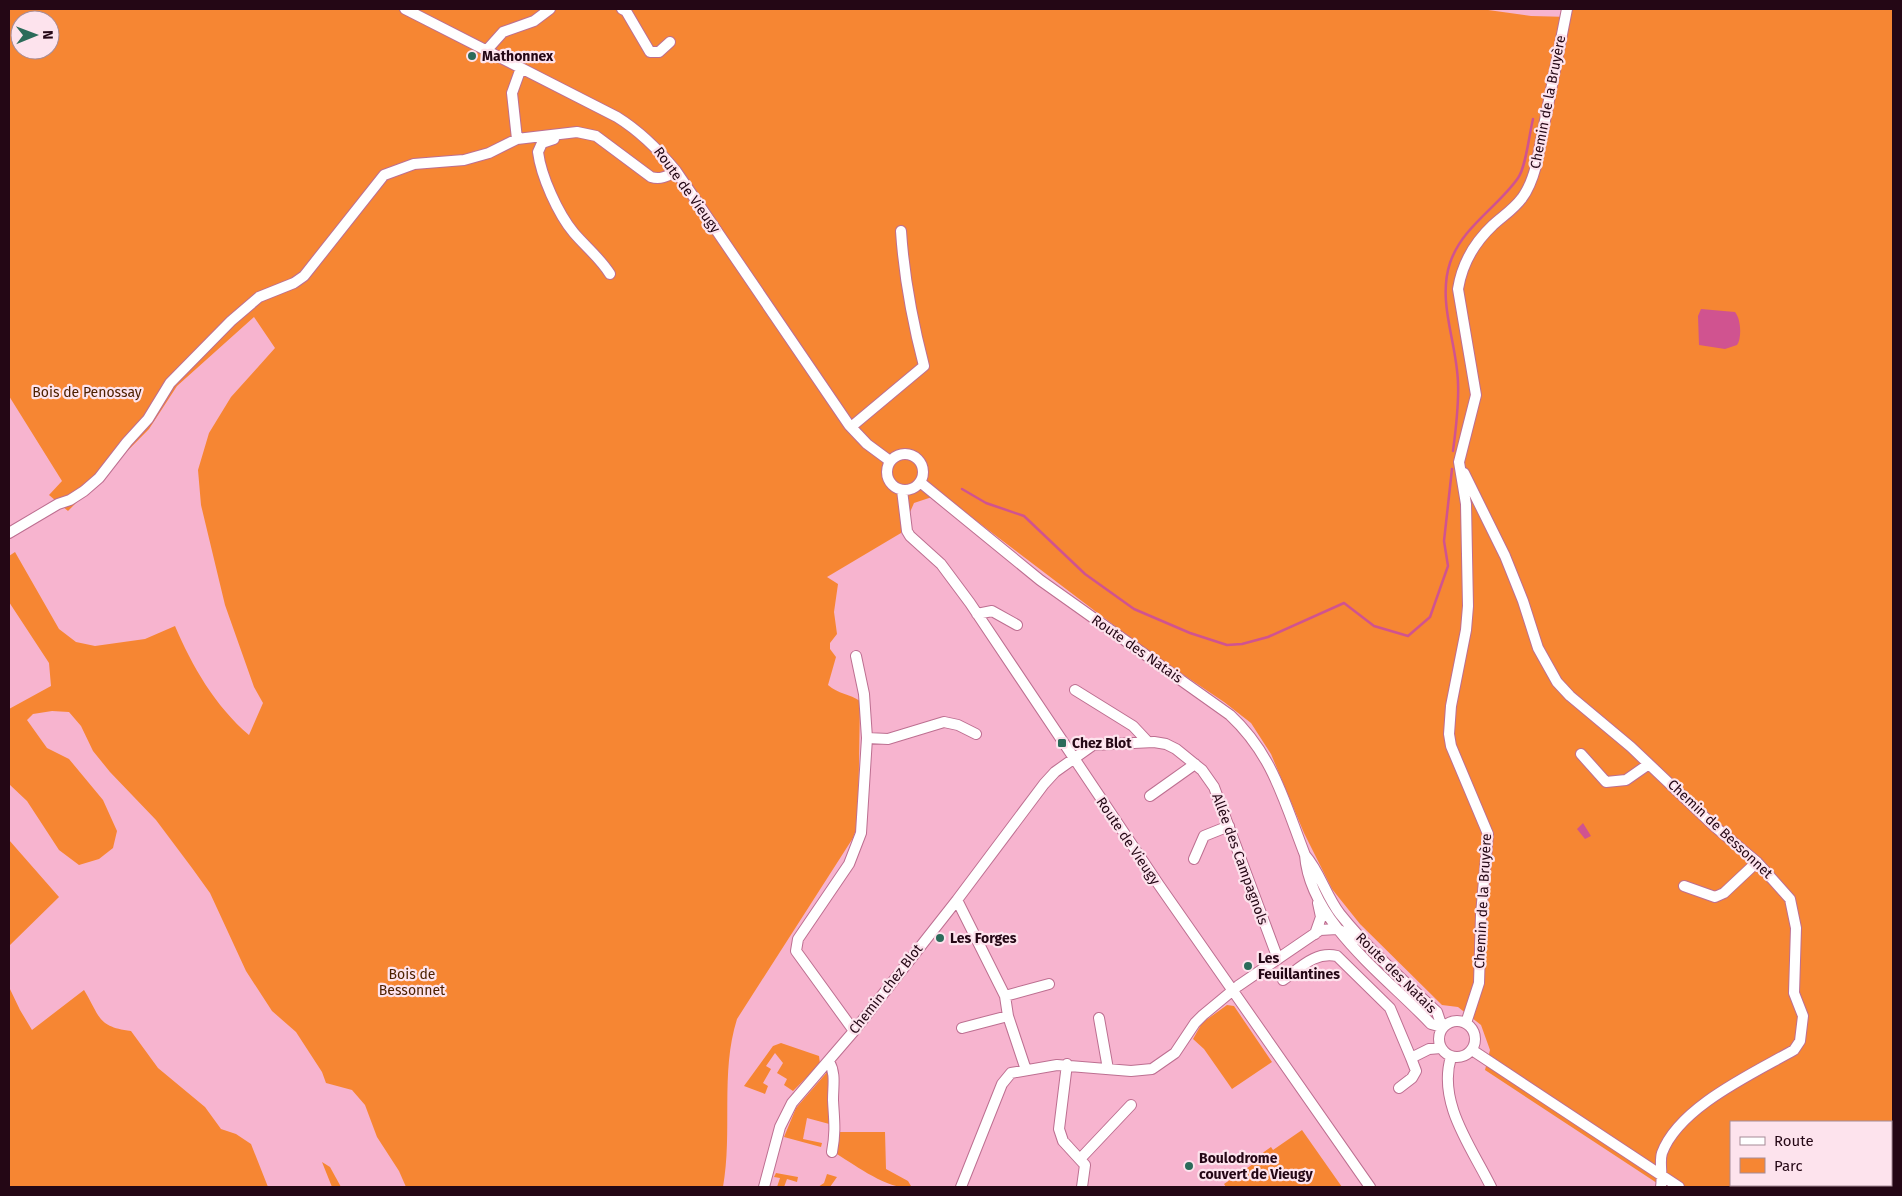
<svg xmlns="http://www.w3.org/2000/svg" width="1902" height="1196" font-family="'Fira Sans',sans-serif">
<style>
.green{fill:#f68633;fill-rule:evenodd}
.water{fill:#d05390}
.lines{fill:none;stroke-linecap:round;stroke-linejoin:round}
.stream{stroke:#d05390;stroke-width:2.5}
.minor-casing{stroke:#bd6f91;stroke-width:12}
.minor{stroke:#fff;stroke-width:10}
.poi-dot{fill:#2b6b5a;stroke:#fde3ed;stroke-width:2}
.labels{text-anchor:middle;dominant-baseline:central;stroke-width:4.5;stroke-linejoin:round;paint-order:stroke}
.poi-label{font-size:14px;font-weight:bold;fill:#240715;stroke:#fde3ed;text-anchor:start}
.street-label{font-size:14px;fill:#240715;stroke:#fde3ed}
.park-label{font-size:14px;fill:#4d2100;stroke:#fde3ed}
</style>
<rect width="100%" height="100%" fill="#f7b4cf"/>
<path class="green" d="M9,9H1481L1531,16L1570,17L1572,9H1893V1187H1663L1485,1070L1490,1050L1481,1025L1458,1007L1442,1005L1360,924L1332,889L1304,833L1271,754L1251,723L1224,702L1145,649L941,494L914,503L901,533L827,577L838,584L834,612L837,634L830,643V649L836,657L828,685C838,694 850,694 860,701L858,824L853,838L737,1019C720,1073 733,1132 723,1187H406L399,1171L377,1137L365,1105L352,1090L326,1083L322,1072L296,1032L272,1011L246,971L210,893L192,868L156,820L110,772L93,751L81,726L69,712L52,711L33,714L27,720L47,748L69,759L103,800L117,831L113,848L99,859L79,865L59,850L27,801L9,784V709L51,686L49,663L9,602V556L15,552L59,629L76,642L95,646L145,639L175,626C192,666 215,706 249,735L263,703L254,687L225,605L201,505L198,470L209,433L231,397L275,348L254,317L177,386L149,429L68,511L49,495L62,481L9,396ZM20,20H50V50H20ZM1731,1122H1891V1185H1731Z
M9,840L59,897L9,946Z
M9,987L20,1010L32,1030L84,990C100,1016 97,1027 131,1031L158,1068L205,1107L221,1129L236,1134L251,1144L268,1187H9Z
M1227,1005L1234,1006L1272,1062L1232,1089L1204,1049L1193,1039L1202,1023Z
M781,1043L819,1056L820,1064L793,1091L784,1085L787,1079L777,1073L783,1063L775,1053L766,1066L771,1069L763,1083L768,1086L765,1094L744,1086L773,1046Z
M828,1071L833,1125L807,1118L803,1139L822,1143L821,1147L784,1137L796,1108Z
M1302,1130L1342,1187H1226L1224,1184L1253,1164L1251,1161L1271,1147L1273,1150Z
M839,1132H885L886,1169L908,1181L911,1186C892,1193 852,1163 835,1153Z
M322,1162L330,1167L341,1187H332Z
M776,1173L798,1177L797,1182L787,1179L784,1187H777L780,1178L774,1177Z
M827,1174L837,1177L830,1187H818L824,1183Z"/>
<path class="water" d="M1701,309L1735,312C1741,319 1742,338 1737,345L1725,349L1699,345L1698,316Z
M1583,823L1591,836L1585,839L1577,829Z"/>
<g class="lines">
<path class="stream" d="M1453,451C1456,428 1459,406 1458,383C1457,343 1437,302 1450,263C1462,227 1498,207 1518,178C1526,167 1529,135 1533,119
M962,489L986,503L1024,516L1085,574L1134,609L1190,633L1227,645L1242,644L1268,637L1344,603L1374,626L1408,636L1430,617L1448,566L1444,541L1452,469"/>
<defs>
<path id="minor" d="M405,9L617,117C641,132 658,149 676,171L849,425L867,444L890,461
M622,9L626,11L650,52H659L670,42
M486,51L503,32L534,21L550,9
M517,139L512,93L521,68
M554,139L542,143L538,152C541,176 558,214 574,233C586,247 600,258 610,274
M851,427L924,366C912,320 904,277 901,231
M887 472a18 18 0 1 1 36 0a18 18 0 1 1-36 0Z
M1464,473L1505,556L1523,601L1538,648L1557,682L1570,696L1631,747L1714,826L1757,862L1790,899L1796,928L1794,993L1803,1016L1800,1041L1794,1050C1752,1074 1679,1107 1662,1153C1659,1162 1663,1177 1661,1187
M920,482L1040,580L1230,715C1273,755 1284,801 1305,855C1310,923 1387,977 1431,1024L1442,1027
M902,490L907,531L910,536L941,564L970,603L1159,885L1370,1187
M9,533L58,504L70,500L84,491L99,478L127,442L148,419L170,383L231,321L259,297L294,283L304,276L384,175L414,164L464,160L489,153L517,139L577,132L596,136L651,177C661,180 667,176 676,171
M977,614L992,611L1017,625
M1075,690L1133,726L1148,742
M867,738L888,739L944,722L958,725L976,734
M1581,754L1606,782L1626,780L1649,764
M1150,796L1195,764
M1305,855C1320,872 1326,896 1340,914C1369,950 1404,981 1437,1012L1442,1027
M1194,859L1204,836L1229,826
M1684,886L1715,897L1724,893L1757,862
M957,900L1005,996L1008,1016L1026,1070
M1315,934L1321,917L1318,903
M1283,980C1300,968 1315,951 1337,956L1390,1008L1411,1058L1429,1049L1441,1048
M1005,996L1049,984
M1099,1018L1108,1069
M1439 1039a18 18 0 1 1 36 0a18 18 0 1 1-36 0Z
M1466,1023L1479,983L1481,915L1488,834L1451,746L1449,734L1451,706L1466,630L1468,606L1466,504L1459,462L1476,395L1458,289C1462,264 1475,242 1493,225C1503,216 1514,209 1522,198C1529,189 1533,177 1536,166L1567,9
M962,1028L1008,1016
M854,1031L796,951L798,939L849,864L861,833L867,738L864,694L856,656
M1472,1050L1679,1187
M1451,1057C1437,1103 1472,1148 1491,1187
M829,1061C836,1074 833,1085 833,1100C834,1120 836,1130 832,1152
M1067,1064L1059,1129L1063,1141L1085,1165L1082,1187
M1399,1088L1412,1078L1416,1071L1411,1058
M1080,1159L1131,1105
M764,1187L780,1127L792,1103L854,1031L957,900L1044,784L1055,772L1093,745L1154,742L1166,744L1176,749L1202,770L1214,787L1278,959
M961,1187L1002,1084L1011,1073L1057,1065L1131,1071L1152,1069L1175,1053L1195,1023L1203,1015L1238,986L1320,930L1337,929L1363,941"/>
</defs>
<use href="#minor" class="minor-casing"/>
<use href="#minor" class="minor"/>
</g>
<g class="poi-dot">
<circle cx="472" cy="56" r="5"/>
<rect x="1057" y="738" width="10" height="10" rx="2.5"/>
<circle cx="940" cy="938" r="5"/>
<circle cx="1248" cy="966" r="5"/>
<circle cx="1189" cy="1166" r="5"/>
</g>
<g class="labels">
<g class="poi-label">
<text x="482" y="56">Mathonnex</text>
<text x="1072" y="743">Chez Blot</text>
<text x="950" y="938">Les Forges</text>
<text x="1258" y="958">Les<tspan x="1258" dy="16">Feuillantines</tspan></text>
<text x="1199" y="1158">Boulodrome<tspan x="1199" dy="16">couvert de Vieugy</tspan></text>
</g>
<g class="street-label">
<text transform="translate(1548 102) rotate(-79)">Chemin de la Bruyère</text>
<text transform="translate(687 190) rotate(54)">Route de Vieugy</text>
<text transform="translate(1137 649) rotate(35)">Route des Natais</text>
<text transform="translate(1720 829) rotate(43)">Chemin de Bessonnet</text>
<text transform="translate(1128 841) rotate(56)">Route de Vieugy</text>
<text transform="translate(1240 859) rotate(70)">Allée des Campagnols</text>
<text transform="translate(1483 901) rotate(-87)">Chemin de la Bruyère</text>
<text transform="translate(1396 973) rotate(45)">Route des Natais</text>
<text transform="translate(886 989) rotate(-52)">Chemin chez Blot</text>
</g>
<g class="park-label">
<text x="87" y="392">Bois de Penossay</text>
<text x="412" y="974">Bois de<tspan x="412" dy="16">Bessonnet</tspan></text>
</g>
</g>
<rect width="1902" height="1196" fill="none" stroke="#240715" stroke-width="20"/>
<rect x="1730" y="1121" width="162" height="65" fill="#fde3ed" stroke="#a68b97"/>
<rect x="1740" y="1137" width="25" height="8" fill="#ffffff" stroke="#a68b97"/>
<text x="1774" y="1146" font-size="15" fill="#240715">Route</text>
<rect x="1740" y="1158" width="25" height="15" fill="#f68633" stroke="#a68b97"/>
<text x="1774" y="1171" font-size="15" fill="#240715">Parc</text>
<g transform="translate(35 35) rotate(89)"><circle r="24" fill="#fde3ed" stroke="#a68b97"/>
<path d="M0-4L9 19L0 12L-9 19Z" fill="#2b6b5a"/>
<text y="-8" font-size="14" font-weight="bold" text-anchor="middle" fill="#240715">N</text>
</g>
</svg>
